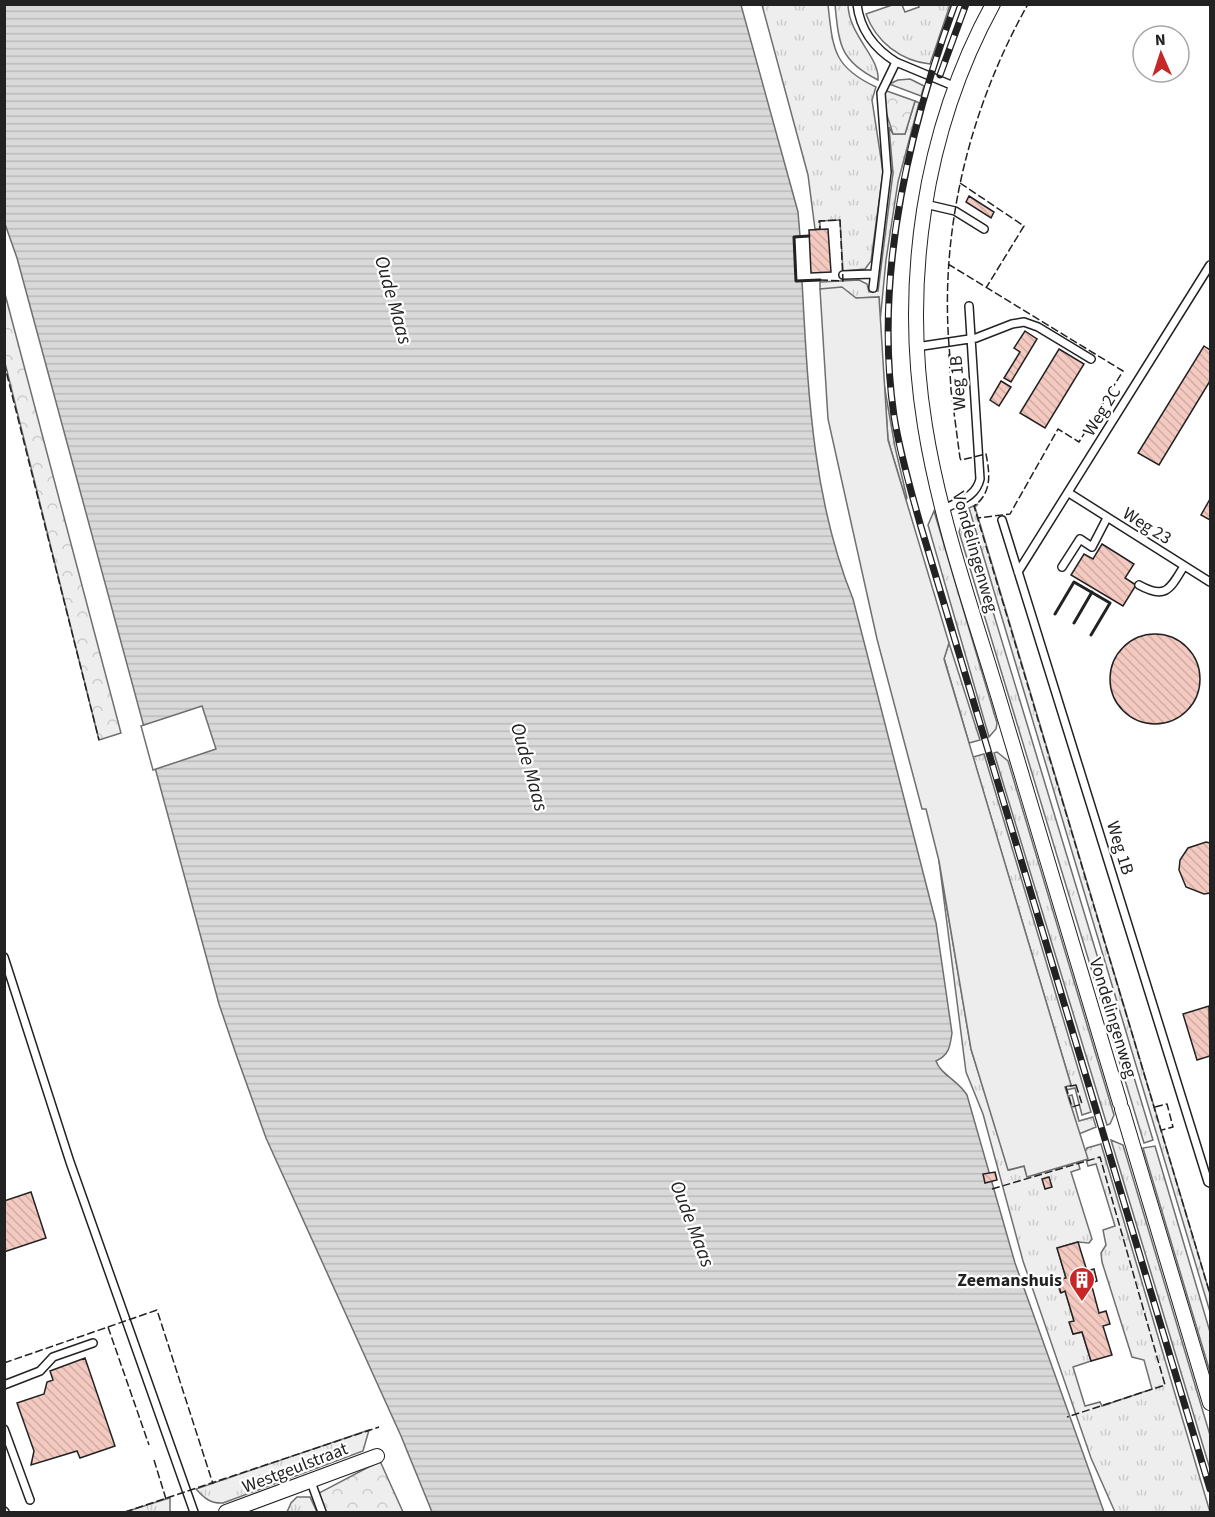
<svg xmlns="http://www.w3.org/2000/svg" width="1215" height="1517" font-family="'Source Sans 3',sans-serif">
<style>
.grass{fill:url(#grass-tufts);stroke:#6f6f6f;stroke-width:1.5}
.forest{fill:url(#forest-crowns);stroke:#6f6f6f;stroke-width:1.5}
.parking{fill:#ededed;stroke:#6f6f6f;stroke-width:1.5}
.water{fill:url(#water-rules);stroke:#6f6f6f;stroke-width:1.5}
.pier{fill:#fff;stroke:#6f6f6f;stroke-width:1.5}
.building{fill:url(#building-back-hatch);stroke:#222;stroke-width:1.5}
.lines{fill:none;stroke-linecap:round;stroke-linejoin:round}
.lane-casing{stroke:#222;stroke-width:10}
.street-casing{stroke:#222;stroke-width:16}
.lane{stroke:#fff;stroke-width:7}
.street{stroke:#fff;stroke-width:14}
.rail-casing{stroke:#222;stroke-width:7}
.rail{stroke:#fff;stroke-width:4.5;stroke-dasharray:14;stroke-linecap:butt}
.fence{stroke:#222;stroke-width:1.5;stroke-dasharray:8 3;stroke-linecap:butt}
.wall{stroke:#222;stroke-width:3}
.labels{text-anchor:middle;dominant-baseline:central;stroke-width:4.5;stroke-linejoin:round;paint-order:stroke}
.street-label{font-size:18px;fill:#222;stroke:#fff}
.poi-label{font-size:18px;font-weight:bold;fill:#222;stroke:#fff;text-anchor:end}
.water-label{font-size:20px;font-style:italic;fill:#222;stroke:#fff}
</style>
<defs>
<pattern id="grass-tufts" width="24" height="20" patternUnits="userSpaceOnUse" patternTransform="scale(1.5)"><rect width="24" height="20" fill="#eee"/><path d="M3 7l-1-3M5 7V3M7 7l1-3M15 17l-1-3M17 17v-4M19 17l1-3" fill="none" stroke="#ccc"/></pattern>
<pattern id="forest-crowns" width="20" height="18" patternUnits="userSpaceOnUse" patternTransform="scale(1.5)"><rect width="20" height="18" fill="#eee"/><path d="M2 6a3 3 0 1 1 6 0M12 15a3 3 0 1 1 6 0" fill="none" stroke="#ccc"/></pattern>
<pattern id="water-rules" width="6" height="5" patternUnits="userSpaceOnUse" patternTransform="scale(1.5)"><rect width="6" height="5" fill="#d9d9d9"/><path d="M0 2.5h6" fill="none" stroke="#bababa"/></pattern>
<pattern id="building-back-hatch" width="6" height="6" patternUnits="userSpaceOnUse" patternTransform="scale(1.5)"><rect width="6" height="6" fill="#f3c9c0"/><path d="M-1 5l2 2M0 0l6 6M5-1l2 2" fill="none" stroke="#d0aca5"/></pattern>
</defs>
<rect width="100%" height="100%" fill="#fff"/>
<path class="grass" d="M762,5H828C833,49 833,67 876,87L872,100L883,172L871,261L865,269L843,271L840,220L820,221V229H815L808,175Z
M835,5H848C849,36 880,57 878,80C840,61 839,45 835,5Z
M892,5H902L905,12L919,7L918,5H950L930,64C901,61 876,42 866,14Z
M910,79L924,86L921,96L889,84L898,80Z
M915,101L919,103L898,182L886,260L880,322L879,297L856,298L820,289V282L859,280L867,284L869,292L878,291L893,173L889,127L893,134H905Z
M884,384L895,447L907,498L906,500L888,440Z
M978,504L975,507L1210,1294V1312L969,508Z
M934,511L997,723L996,729L989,737L928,525Z
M964,516L1153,1140L1144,1143L959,532Z
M949,643L980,740L969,743L944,658Z
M997,752L1008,761L1114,1115L1110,1124L1107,1125L994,753Z
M984,754L1091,1112L1082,1115L1075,1088L1066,1090L1065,1087L1071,1085L973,757Z
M939,861L971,1049L1009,1170L1024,1166L1027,1176L1078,1162L1080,1169L1071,1172L1092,1239L1089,1243L1078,1242L1057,1248L1066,1278L1057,1280L1060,1292L1065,1291L1074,1321L1070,1323L1073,1334L1082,1332L1091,1361L1073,1367L1085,1406L1100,1402L1102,1406L1152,1389L1144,1360L1132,1357L1102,1262L1101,1253L1106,1245L1103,1230L1115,1226L1096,1164L1088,1166L1084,1153L1087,1148L1101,1144L1210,1512H1115L1091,1458L1023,1261L983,1114L966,1072Z
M1072,1095L1079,1121L1093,1117L1096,1127L1079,1134L1068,1096Z
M1111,1140L1123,1145L1210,1435V1469Z
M1155,1146L1210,1332V1372L1143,1148Z
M369,1430L363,1451L223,1503C211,1504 204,1498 196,1489Z
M297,1497H310L317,1512H287L291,1503Z
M170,1498V1512H125L166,1499Z"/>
<path class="forest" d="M884,90L915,101L905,134H893L884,106Z
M5,294L121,733L99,740L5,363Z
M380,1461L403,1512H326L319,1493Z"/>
<path class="parking" d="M842,287L856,298L879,297L888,440L949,643L944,659L1071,1085L1065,1087L1088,1159L1027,1177L1024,1166L1008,1170L971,1049L939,861L926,809H922L877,639L828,419L820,289Z"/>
<path class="water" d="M5,5H741L798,212L800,236L794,237L796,281H802C808,389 812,498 853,599L936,923L952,1033C950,1047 949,1055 936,1061C941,1075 958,1080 967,1095L1015,1263L1104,1512H432L401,1436L266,1138L237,1057L219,1004L17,258L5,224Z"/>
<path class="pier" d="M202,706L216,749L153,770L141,726Z"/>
<path class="building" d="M969,196L994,212L991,218L966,202Z
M828,229L831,272L811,273L809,230Z
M1025,331L1037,339L1011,382L1004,378L1020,352L1014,348Z
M1204,346L1210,350V381L1159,465L1138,453Z
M1059,349L1084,364L1045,428L1020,413Z
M1001,381L1011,387L999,406L990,400Z
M1210,499V520L1201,515Z
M1102,544L1134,564L1125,578L1136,585L1123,606L1071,575L1084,554L1093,559Z
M1110 679a45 45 0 1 1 90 0a45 45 0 1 1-90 0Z
M1206,842L1210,843V893L1204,894L1186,887L1179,870L1180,860L1188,848Z
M1209,1006L1210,1056L1197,1060L1183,1014Z
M995,1172L997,1180L985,1183L983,1174Z
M1049,1177L1052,1187L1045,1189L1042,1179Z
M31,1192L46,1238L4,1252V1201Z
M1078,1242L1087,1271L1094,1269L1097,1281L1091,1283L1099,1313L1106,1311L1110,1324L1103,1326L1112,1355L1091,1361L1082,1332L1073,1334L1069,1322L1074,1321L1065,1291L1061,1293L1057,1280L1066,1278L1057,1248Z
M85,1358L115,1446L80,1458L77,1451L31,1465L34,1451L17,1403L44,1394L47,1382L53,1380L50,1371Z"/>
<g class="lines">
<defs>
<path id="lane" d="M857,4C860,30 875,49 896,62L881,93L887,172L873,288
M896,62L956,87
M925,204L955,211L984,229
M843,275L874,274
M916,347L976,338L1012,324L1024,322L1038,327L1091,359
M1069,493L1210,582
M944,509C959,501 976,497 980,479L969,306
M1002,520L1208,1182L1210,1183
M1062,567L1080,539L1092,547L1107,518
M1018,572L1210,265
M1139,585C1166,600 1170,589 1184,566
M4,957L70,1162L194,1512
M4,1385L40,1371L53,1357L93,1343
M4,1429L30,1500
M311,1482L322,1512
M4,1511L5,1512"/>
<path id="street" d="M993,4C923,132 902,284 925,426C941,526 977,623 1005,719C1044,847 1082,975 1120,1103
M1122,1109L1210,1403
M226,1512L377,1456"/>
</defs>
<use href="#lane" class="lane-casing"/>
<use href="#street" class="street-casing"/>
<use href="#lane" class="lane"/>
<use href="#street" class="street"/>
<defs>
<path id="rail" d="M955,4C907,134 874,278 894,416C900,454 911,491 921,527L1210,1489
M940,75L966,4"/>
</defs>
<use href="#rail" class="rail-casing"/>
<use href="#rail" class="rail"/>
<path class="fence" d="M960,183L1024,226L986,288
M948,264L1123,371L1079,442L1058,429L1010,514L978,518
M820,280L843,281L840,220L819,221L820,229
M949,354L951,390L960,458L961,460L986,454C990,474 992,493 974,506L1210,1294
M950,357C938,235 968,111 1028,4
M4,363L99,740
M1076,1085L1082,1104L1072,1107L1066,1087Z
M1155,1107L1167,1104L1173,1127L1162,1130
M992,1189L1100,1157L1165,1385L1067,1417
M108,1327L149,1445
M4,1363L157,1310L213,1484
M154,1460L166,1499
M125,1512L379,1427"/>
<path class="wall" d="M809,236L794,237L796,281L820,280
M1055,614L1074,582L1110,603L1091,635
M1074,623L1092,592"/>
</g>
<defs>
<symbol id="building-pin" viewBox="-11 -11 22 30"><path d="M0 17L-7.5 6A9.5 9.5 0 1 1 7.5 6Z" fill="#c62828" stroke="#fff"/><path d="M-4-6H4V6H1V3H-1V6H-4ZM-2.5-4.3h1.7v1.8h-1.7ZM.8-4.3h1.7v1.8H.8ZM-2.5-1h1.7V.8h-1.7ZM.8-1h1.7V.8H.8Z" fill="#fff"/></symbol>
</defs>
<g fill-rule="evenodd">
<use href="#building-pin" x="1067" y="1265" width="30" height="40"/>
</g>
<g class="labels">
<g class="street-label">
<text transform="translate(958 383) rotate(-94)">Weg 1B</text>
<text transform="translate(1102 411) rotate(-58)">Weg 2C</text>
<text transform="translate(1147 526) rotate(32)">Weg 23</text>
<text transform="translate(975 552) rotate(74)">Vondelingenweg</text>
<text transform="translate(1120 848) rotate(73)">Weg 1B</text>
<text transform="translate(1113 1018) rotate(73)">Vondelingenweg</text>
<text transform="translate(295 1468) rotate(-21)">Westgeulstraat</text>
</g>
<g class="poi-label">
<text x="1062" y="1280">Zeemanshuis</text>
</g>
<g class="water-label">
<text transform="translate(393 300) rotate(74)">Oude Maas</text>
<text transform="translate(529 767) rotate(74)">Oude Maas</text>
<text transform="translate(692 1224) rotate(69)">Oude Maas</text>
</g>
</g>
<rect width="1215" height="1517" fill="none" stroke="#222222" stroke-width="12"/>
<g transform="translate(1161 54) rotate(357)"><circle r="28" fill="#ffffff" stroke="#a7a7a7" stroke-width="1.5"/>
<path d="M0-4.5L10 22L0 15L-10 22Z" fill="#c62828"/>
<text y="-9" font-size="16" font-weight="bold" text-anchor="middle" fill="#222222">N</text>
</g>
</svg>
